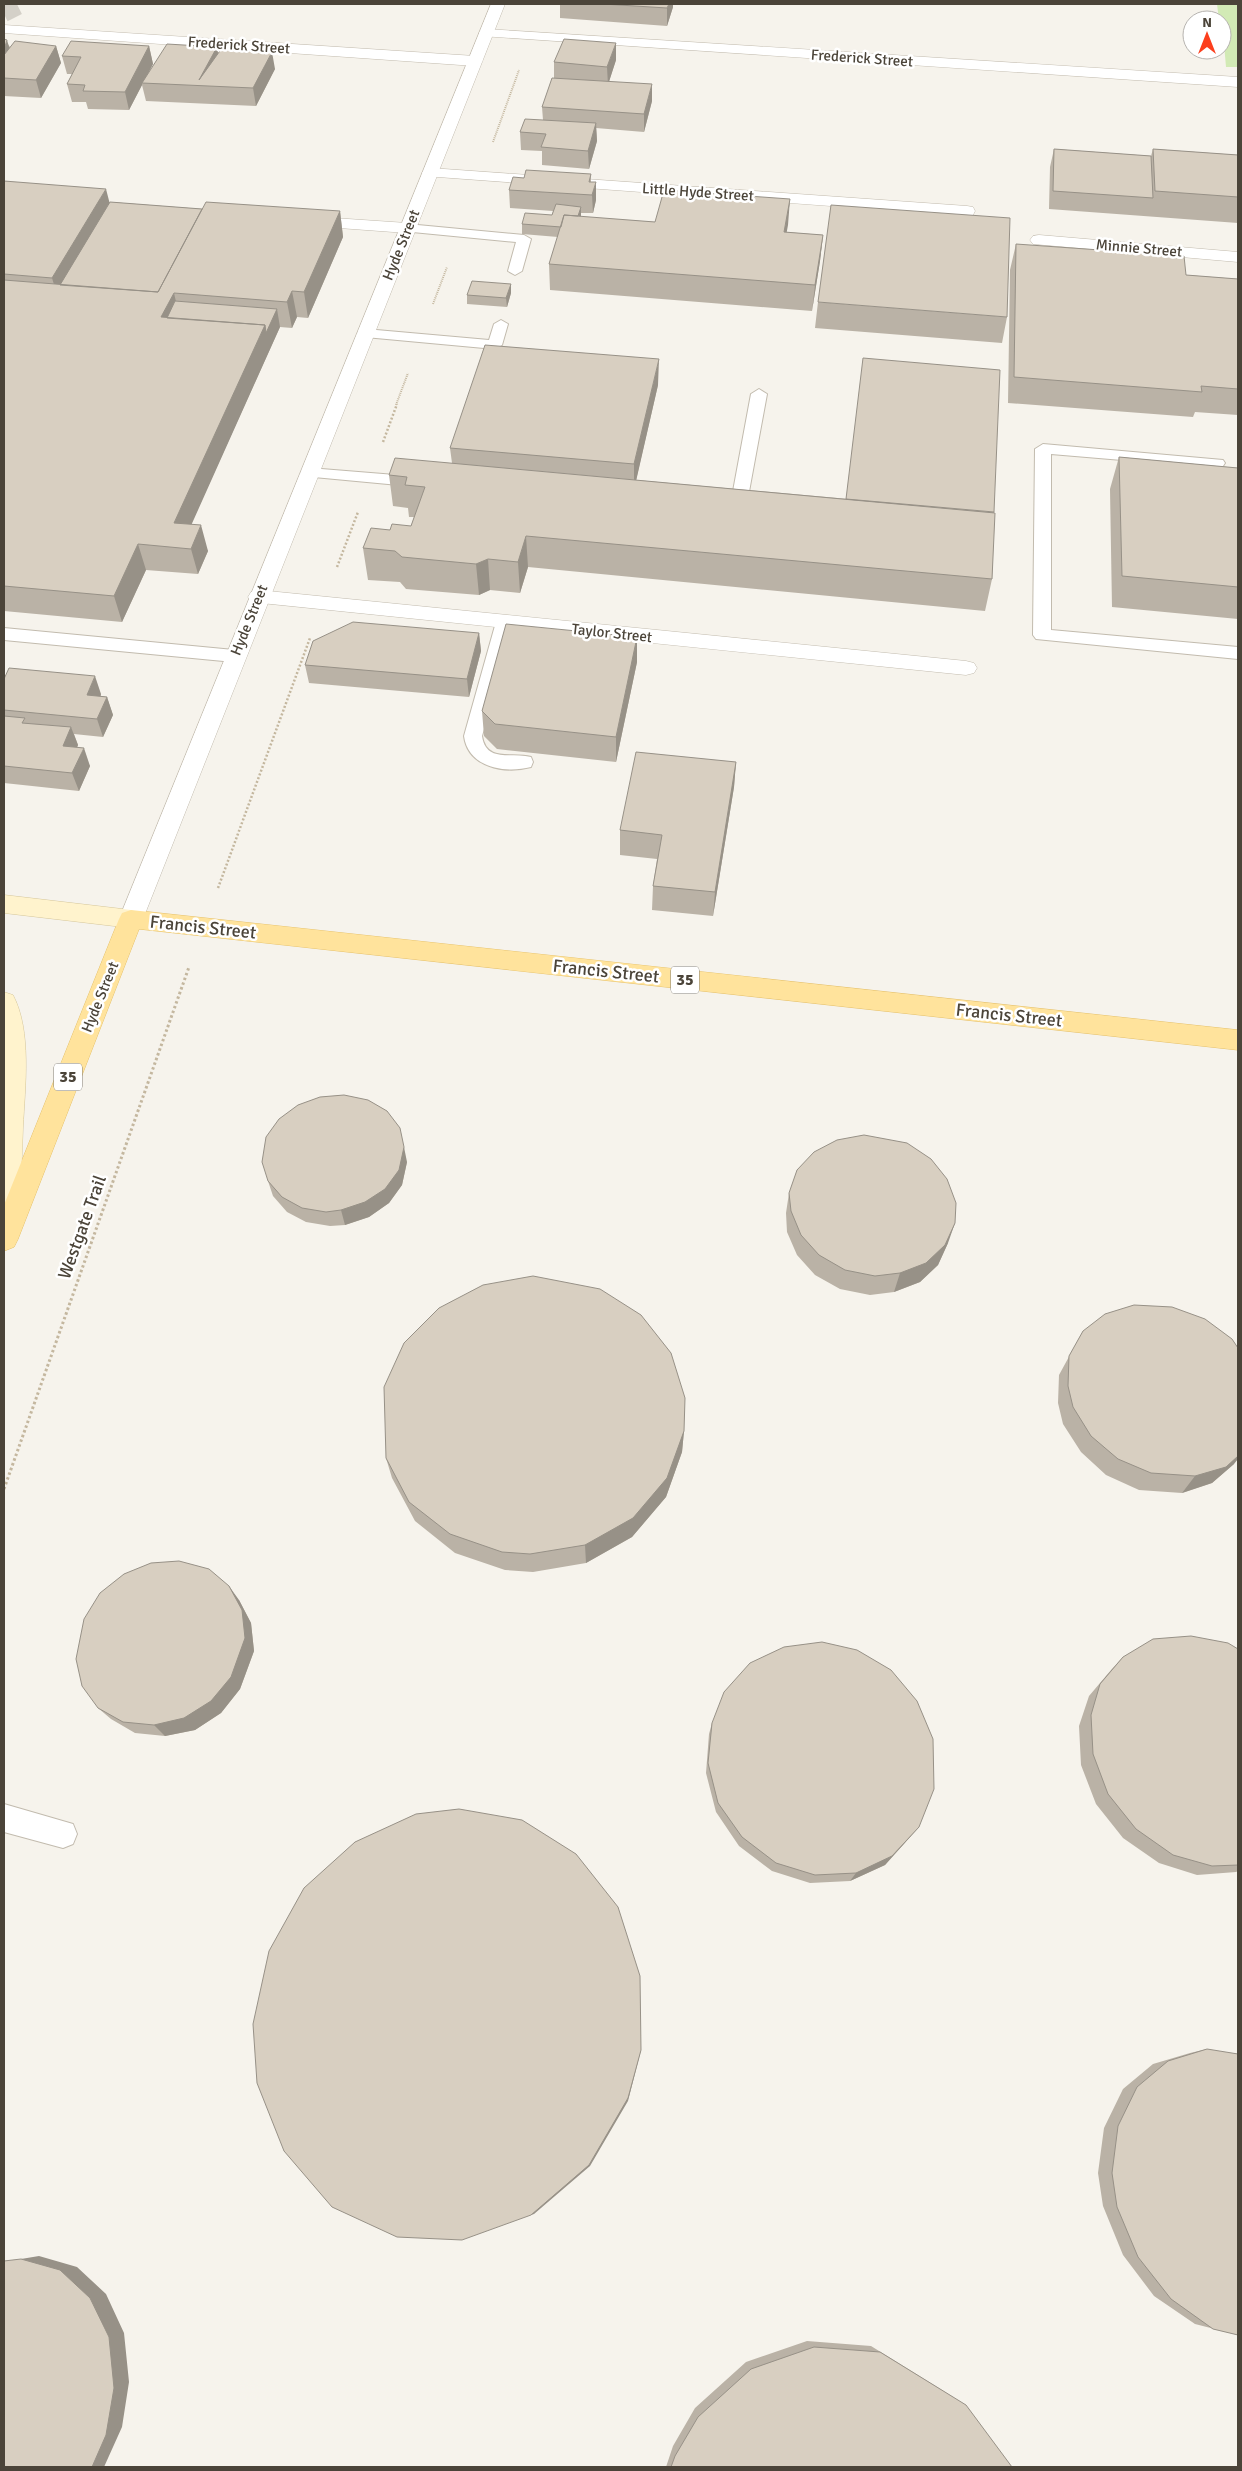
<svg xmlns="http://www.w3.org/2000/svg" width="1242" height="2471" font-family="Signika,sans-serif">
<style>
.green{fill:#d2eab5}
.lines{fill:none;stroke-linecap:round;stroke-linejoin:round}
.motorway-tunnel{stroke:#d4d0c8;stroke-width:16;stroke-dasharray:16 8;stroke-linecap:butt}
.service-casing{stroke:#c2bbae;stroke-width:2}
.minor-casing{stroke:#c2bbae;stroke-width:1}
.tertiary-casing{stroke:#c2bbae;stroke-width:1}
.secondary-casing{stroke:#d6c79b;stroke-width:1}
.primary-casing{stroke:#e6c16a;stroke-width:1}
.path-far2{stroke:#c4b79f;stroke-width:2;stroke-dasharray:1 1;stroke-linecap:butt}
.path-far1{stroke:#c4b79f;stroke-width:2.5;stroke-dasharray:2 2;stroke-linecap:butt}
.path{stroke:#c4b79f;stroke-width:3;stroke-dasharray:2.5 2.5;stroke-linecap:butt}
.service{fill:#fff;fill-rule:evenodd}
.minor{fill:#fff;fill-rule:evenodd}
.tertiary{fill:#fff;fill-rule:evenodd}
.secondary{fill:#fff3cd;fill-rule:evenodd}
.primary{fill:#ffe39c;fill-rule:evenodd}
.wall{fill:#bab2a6}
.shaded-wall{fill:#979187}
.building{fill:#d8cfc1;stroke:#979187}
.labels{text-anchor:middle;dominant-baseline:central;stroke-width:5;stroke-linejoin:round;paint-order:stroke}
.far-street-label{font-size:15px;fill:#4b4439;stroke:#fff}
.shield{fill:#fff;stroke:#817c74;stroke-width:1}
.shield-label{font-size:16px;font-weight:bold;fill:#4b4439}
.street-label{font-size:18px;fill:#4b4439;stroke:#fff}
</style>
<rect width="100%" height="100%" fill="#f6f3ec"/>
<path class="green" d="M1217,4L1238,5V67H1226L1222,20H1219Z"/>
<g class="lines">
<path class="motorway-tunnel" d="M4,14L24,4"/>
<defs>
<path id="service" d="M407,224L524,235L531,239L522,271L515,275L508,271L516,242L402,231L400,228Z
M501,320L508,324L502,345L495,349L365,337L358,333L365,329L489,340L494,324Z
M759,389L767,394L746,508L744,512L720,511L718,507L720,503L731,502L751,394Z
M1043,444L1223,460L1225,463L1223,466L1217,468L1051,454V630L1238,647V659L1036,639L1033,635L1035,449Z
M309,468L420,477L426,479L428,482L426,485L420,487L303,476L301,473L303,470Z
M505,616L511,618L514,622L482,736C486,763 511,752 531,757L533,762L531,767C504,774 468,767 464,736L496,622L499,618Z
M4,628L234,650L240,652L243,656L240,660L234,662L4,640Z
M4,1804L73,1824L77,1834L73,1844L63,1848L4,1832Z"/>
<path id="minor" d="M4,25L475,56L483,61L475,66L4,33Z
M486,29L1238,77V87L481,36L479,33L481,30Z
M430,168L967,206L973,207L975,211L973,215L967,216L424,176L422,173L424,170Z
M304,216L407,223L413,224L415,228L413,232L407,233L298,225L296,221L298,217Z
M1039,235L1238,252V262L1033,244L1030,240L1033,236Z
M258,590L966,661L974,663L977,668L974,673L966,675L251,602L248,597L251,592Z"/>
<path id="tertiary" d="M491,4H505L143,919L140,925L131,928L122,925L119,919Z"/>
<path id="secondary" d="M4,895L131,910L140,913L143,919L140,925L131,928L4,913Z
M4,992L13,995C32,1031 25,1087 23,1127C22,1163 20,1198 19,1234L15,1242L5,1246Z"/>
<path id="primary" d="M131,910L1238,1030V1050L139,929L18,1239L14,1247L4,1251V1205L119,919L122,913Z"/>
</defs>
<use href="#service" class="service-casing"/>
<use href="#minor" class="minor-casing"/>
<use href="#tertiary" class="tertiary-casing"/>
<use href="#secondary" class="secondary-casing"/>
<use href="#primary" class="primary-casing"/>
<path class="path-far2" d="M493,142L519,70
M433,304L447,267
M396,405L408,373"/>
<path class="path-far1" d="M383,442L397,404
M337,567L358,512
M218,888L310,638"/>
<path class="path" d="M4,1489L189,967"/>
<use href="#service" class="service"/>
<use href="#minor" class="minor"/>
<use href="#tertiary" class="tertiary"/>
<use href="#secondary" class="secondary"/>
<use href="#primary" class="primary"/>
</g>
<path class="wall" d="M560,4H673V7L667,26L560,18Z
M4,39L10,47L56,46L61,63L41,98L4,96Z
M149,46L153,64L149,72L217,47L218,54L275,69L256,106L146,101L142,85L129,110L88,109L86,102H72L67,84L72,74H67L62,56Z
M616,60L609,81L652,101L644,132L596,128L597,141L589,169L542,165V151L521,150L520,132L543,120L542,107L554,78V62Z
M1054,149L1151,156L1153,149L1238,155V223L1049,209L1050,167Z
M591,174V182L596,200L593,213H581V217L655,222L790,199L786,232L823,235L820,261L812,311L550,290L549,264L558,237L522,234V224L552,215L553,211L510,208L509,190L524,178Z
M4,181L110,202L202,209L340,211L343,237L308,318L297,317L292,328L280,327L191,524L208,551L198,574L146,570L122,622L4,611Z
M1016,244L1186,275L1238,279V415L1195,412L1193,417L1008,403L1010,270Z
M511,284V293L507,307L467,304V295Z
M818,302L1007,317L1002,343L815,328Z
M658,385L636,480L994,512L992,579L985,611L528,567L520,593L490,590L479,595L406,589L400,582L368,580L363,548L390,530L411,526L414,517H409L408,508L393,506L389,475L452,463L450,448Z
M1119,457L1238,468V619L1112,607L1110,489Z
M479,633L481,651L469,697L309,683L305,665Z
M637,637V662L616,762L497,749L484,736L482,711Z
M4,679L101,694V696L107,697L113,715L103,737L74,734L78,745L77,748L90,766L79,791L4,783Z
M736,762L734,787L713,916L652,910L653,886L657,859L620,855V830Z
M407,1162L402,1185L389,1203L369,1217L345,1225L330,1226L306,1222L287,1212L273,1196L268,1181Z
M789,1193L948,1243L938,1265L920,1282L894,1292L870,1295L840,1289L815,1275L797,1255L787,1232L786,1213Z
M1083,1331L1234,1464L1212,1483L1182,1493L1139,1490L1106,1475L1081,1452L1063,1424L1058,1403L1059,1375Z
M684,1431L682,1452L666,1497L632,1537L586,1563L533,1572L505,1570L455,1553L415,1521L392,1478L386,1458Z
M239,1600L251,1623L254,1651L240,1689L221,1713L195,1730L165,1736L135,1733L111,1719L98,1708Z
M1238,1649V1871L1236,1872L1197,1875L1159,1863L1123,1838L1096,1804L1081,1765L1079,1726L1089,1696L1111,1670L1123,1657Z
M712,1723L911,1836L885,1865L850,1881L810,1883L772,1871L739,1846L716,1812L706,1773L709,1734Z
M1207,2049L1238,2335L1195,2324L1154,2296L1123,2255L1103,2206L1098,2173L1104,2128L1123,2089L1153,2064L1190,2053Z
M807,2341L871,2346L953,2397L1012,2467H666L673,2446L695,2408L746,2362Z"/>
<path class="shaded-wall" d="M669,4H673V7L667,26V8Z
M7,40L12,57L4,67V50Z
M616,43V60L608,85L607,67Z
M56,46L61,63L41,98L36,80Z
M149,46L153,64L143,83H142V85L129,110L125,92Z
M217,47L220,65L199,80Z
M272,52L275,69L256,106L253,88Z
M652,84V101L644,132V114Z
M596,123L597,141L589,169L588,151Z
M596,182V200L593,213L592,195Z
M106,189L114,220L56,291L52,278Z
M790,199L788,225L782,258L784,232Z
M581,207V216L574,238V228Z
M340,211L343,237L308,318L304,292Z
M823,235L820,261L812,311L815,285Z
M511,284V293L507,307L506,298Z
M292,291L297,317L292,328L287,302Z
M174,293L180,319L161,317Z
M277,309L280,327L181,548L174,523L265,325Z
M659,359L658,385L634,490V464Z
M201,525L208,551L198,574L191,549Z
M526,536L528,567L520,593L518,562Z
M138,544L146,570L122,622L114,596Z
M488,559L490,590L479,595L476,564Z
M479,633L481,651L469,697L467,679Z
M637,637V662L616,762V737Z
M95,676L101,694L93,713L87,695Z
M107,697L113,715L103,737L97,719Z
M71,727L78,745L69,764L63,746Z
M84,748L90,766L79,791L72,773Z
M736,762L734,787L713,916L715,892Z
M404,1147L407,1162L402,1185L389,1203L369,1217L345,1225L341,1210Z
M955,1223L948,1243L938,1265L920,1282L894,1292L900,1273Z
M684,1431L682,1452L666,1497L632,1537L586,1563L585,1545Z
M1238,1456V1459L1234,1464L1212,1483L1182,1493L1195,1476Z
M229,1586L239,1600L251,1623L254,1651L240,1689L221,1713L195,1730L165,1736L154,1725Z
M919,1827L885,1865L850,1881L856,1873Z
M641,2050L628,2101L590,2166L534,2214L531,2215Z
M39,2256L77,2267L106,2294L124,2333L129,2382L122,2427L104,2467H92L21,2259Z"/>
<path class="building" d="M603,4H669L667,8Z
M4,39L7,40L4,50Z
M564,39L616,43L607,67L554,62Z
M15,41L56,46L36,80L4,78V55Z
M71,41L149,46L125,92L83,91L85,85L67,84L81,57L62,56Z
M167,44L217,47L199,80L222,48L272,52L253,88L142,83Z
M552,78L652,84L644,114L542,107Z
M525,119L596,123L588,151L541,147L546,134L520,132Z
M1054,149L1151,156L1153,198L1053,191Z
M1153,149L1238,155V197L1155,191Z
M526,170L591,174L589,182H596L592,195L509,190L513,177L524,178Z
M4,181L106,189L52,278L4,274Z
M664,190L790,199L784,232L823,235L815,285L549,264L564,215L655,222Z
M110,202L202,209L158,292L60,285Z
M206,202L340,211L304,292L292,291L287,302L174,293L161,317L265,325L174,523L201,525L191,549L138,544L114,596L4,586V280L158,292Z
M556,204L581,207L578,216L564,215L561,227L522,224L525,213L552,215Z
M831,205L1010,218L1007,317L818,302Z
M1016,244L1184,256L1186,275L1238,279V389L1201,386L1202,392L1014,377Z
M472,281L511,284L506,298L467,295Z
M175,301L277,309L266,333L265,325L167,318Z
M485,345L659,359L634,464L450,448Z
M863,358L1000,370L994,512L846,499Z
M1119,457L1238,468V587L1122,576Z
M395,458L995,513L992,579L526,536L518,562L488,559L476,564L402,557L395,551L363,548L371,528L390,530L392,524L411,526L425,487L405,485L407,477L389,475Z
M353,622L479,633L467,679L305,665L313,641Z
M506,624L637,637L616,737L495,724L482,711Z
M9,668L95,676L87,695L107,697L97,719L4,710V679Z
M4,716L25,718L22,723L71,727L63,746L84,748L72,773L4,766Z
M636,752L736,762L715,892L653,886L662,835L620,830Z
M344,1095L368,1100L387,1111L400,1128L404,1147L399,1170L385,1189L365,1202L341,1210L326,1212L302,1208L282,1197L268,1181L262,1162L266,1137L279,1119L298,1105L320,1097Z
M864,1135L907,1143L931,1159L947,1179L956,1203L955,1223L945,1245L926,1263L900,1273L875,1276L845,1270L819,1255L801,1235L791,1211L789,1193L797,1170L814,1152L837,1140Z
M533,1276L600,1289L641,1315L671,1353L685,1398L684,1431L667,1478L633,1518L585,1545L530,1554L502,1552L450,1534L409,1502L386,1458L384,1387L404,1343L439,1308L483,1285Z
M1134,1305L1172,1307L1205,1319L1232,1339L1238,1348V1456L1226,1467L1195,1476L1151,1473L1118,1459L1091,1436L1073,1407L1068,1386L1069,1356L1083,1331L1105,1314Z
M179,1561L209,1569L229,1586L242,1610L245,1638L231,1677L211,1701L184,1718L154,1725L123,1722L98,1708L82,1686L76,1659L84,1619L100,1593L124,1574L151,1563Z
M1191,1636L1228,1643L1238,1649V1865L1212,1866L1173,1855L1136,1829L1108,1794L1093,1754L1091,1715L1100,1684L1123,1657L1153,1639Z
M822,1642L857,1650L891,1670L917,1701L933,1739L934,1789L919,1827L892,1856L856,1873L815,1875L776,1863L742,1837L718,1803L708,1763L712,1723L724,1692L750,1663L784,1647Z
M459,1809L522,1820L576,1854L618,1907L640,1976L641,2050L628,2098L589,2165L531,2215L462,2240L397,2237L332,2207L284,2151L257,2083L253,2024L269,1951L304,1888L355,1842L416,1814Z
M1207,2049L1238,2054V2335L1213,2329L1171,2299L1138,2257L1117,2207L1112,2173L1118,2126L1137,2087L1168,2061Z
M21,2259L60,2270L90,2298L109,2337L114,2388L106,2435L92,2467H4V2261Z
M814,2347L880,2352L966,2405L1012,2467H671L675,2456L698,2417L751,2369Z"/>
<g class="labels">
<g class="far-street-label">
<text transform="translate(239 45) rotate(4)">Frederick Street</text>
<text transform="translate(862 58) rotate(4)">Frederick Street</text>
<text transform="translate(698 192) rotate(4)">Little Hyde Street</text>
<text transform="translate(401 245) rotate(-68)">Hyde Street</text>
<text transform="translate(1139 248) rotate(5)">Minnie Street</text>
<text transform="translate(249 620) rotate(-68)">Hyde Street</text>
<text transform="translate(612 633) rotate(6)">Taylor Street</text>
<text transform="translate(100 997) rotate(-68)">Hyde Street</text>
</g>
<g class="shield">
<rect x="671" y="966.5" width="28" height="27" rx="4"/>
<rect x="54" y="1063.5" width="28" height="27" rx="4"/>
</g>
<g class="shield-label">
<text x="685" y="980">35</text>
<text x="68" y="1077">35</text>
</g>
<g class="street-label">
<text transform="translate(203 927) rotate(6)">Francis Street</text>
<text transform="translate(606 971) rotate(6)">Francis Street</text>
<text transform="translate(1009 1015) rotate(6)">Francis Street</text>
<text transform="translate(82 1227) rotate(-70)">Westgate Trail</text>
</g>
</g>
<rect width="1242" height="2471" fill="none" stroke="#4b4439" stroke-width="10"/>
<g transform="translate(1207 35)"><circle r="24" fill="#ffffff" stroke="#b7b4b0"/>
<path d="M0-4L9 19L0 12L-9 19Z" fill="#fc3f1d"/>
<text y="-8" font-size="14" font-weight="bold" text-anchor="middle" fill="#4b4439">N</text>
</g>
</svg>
